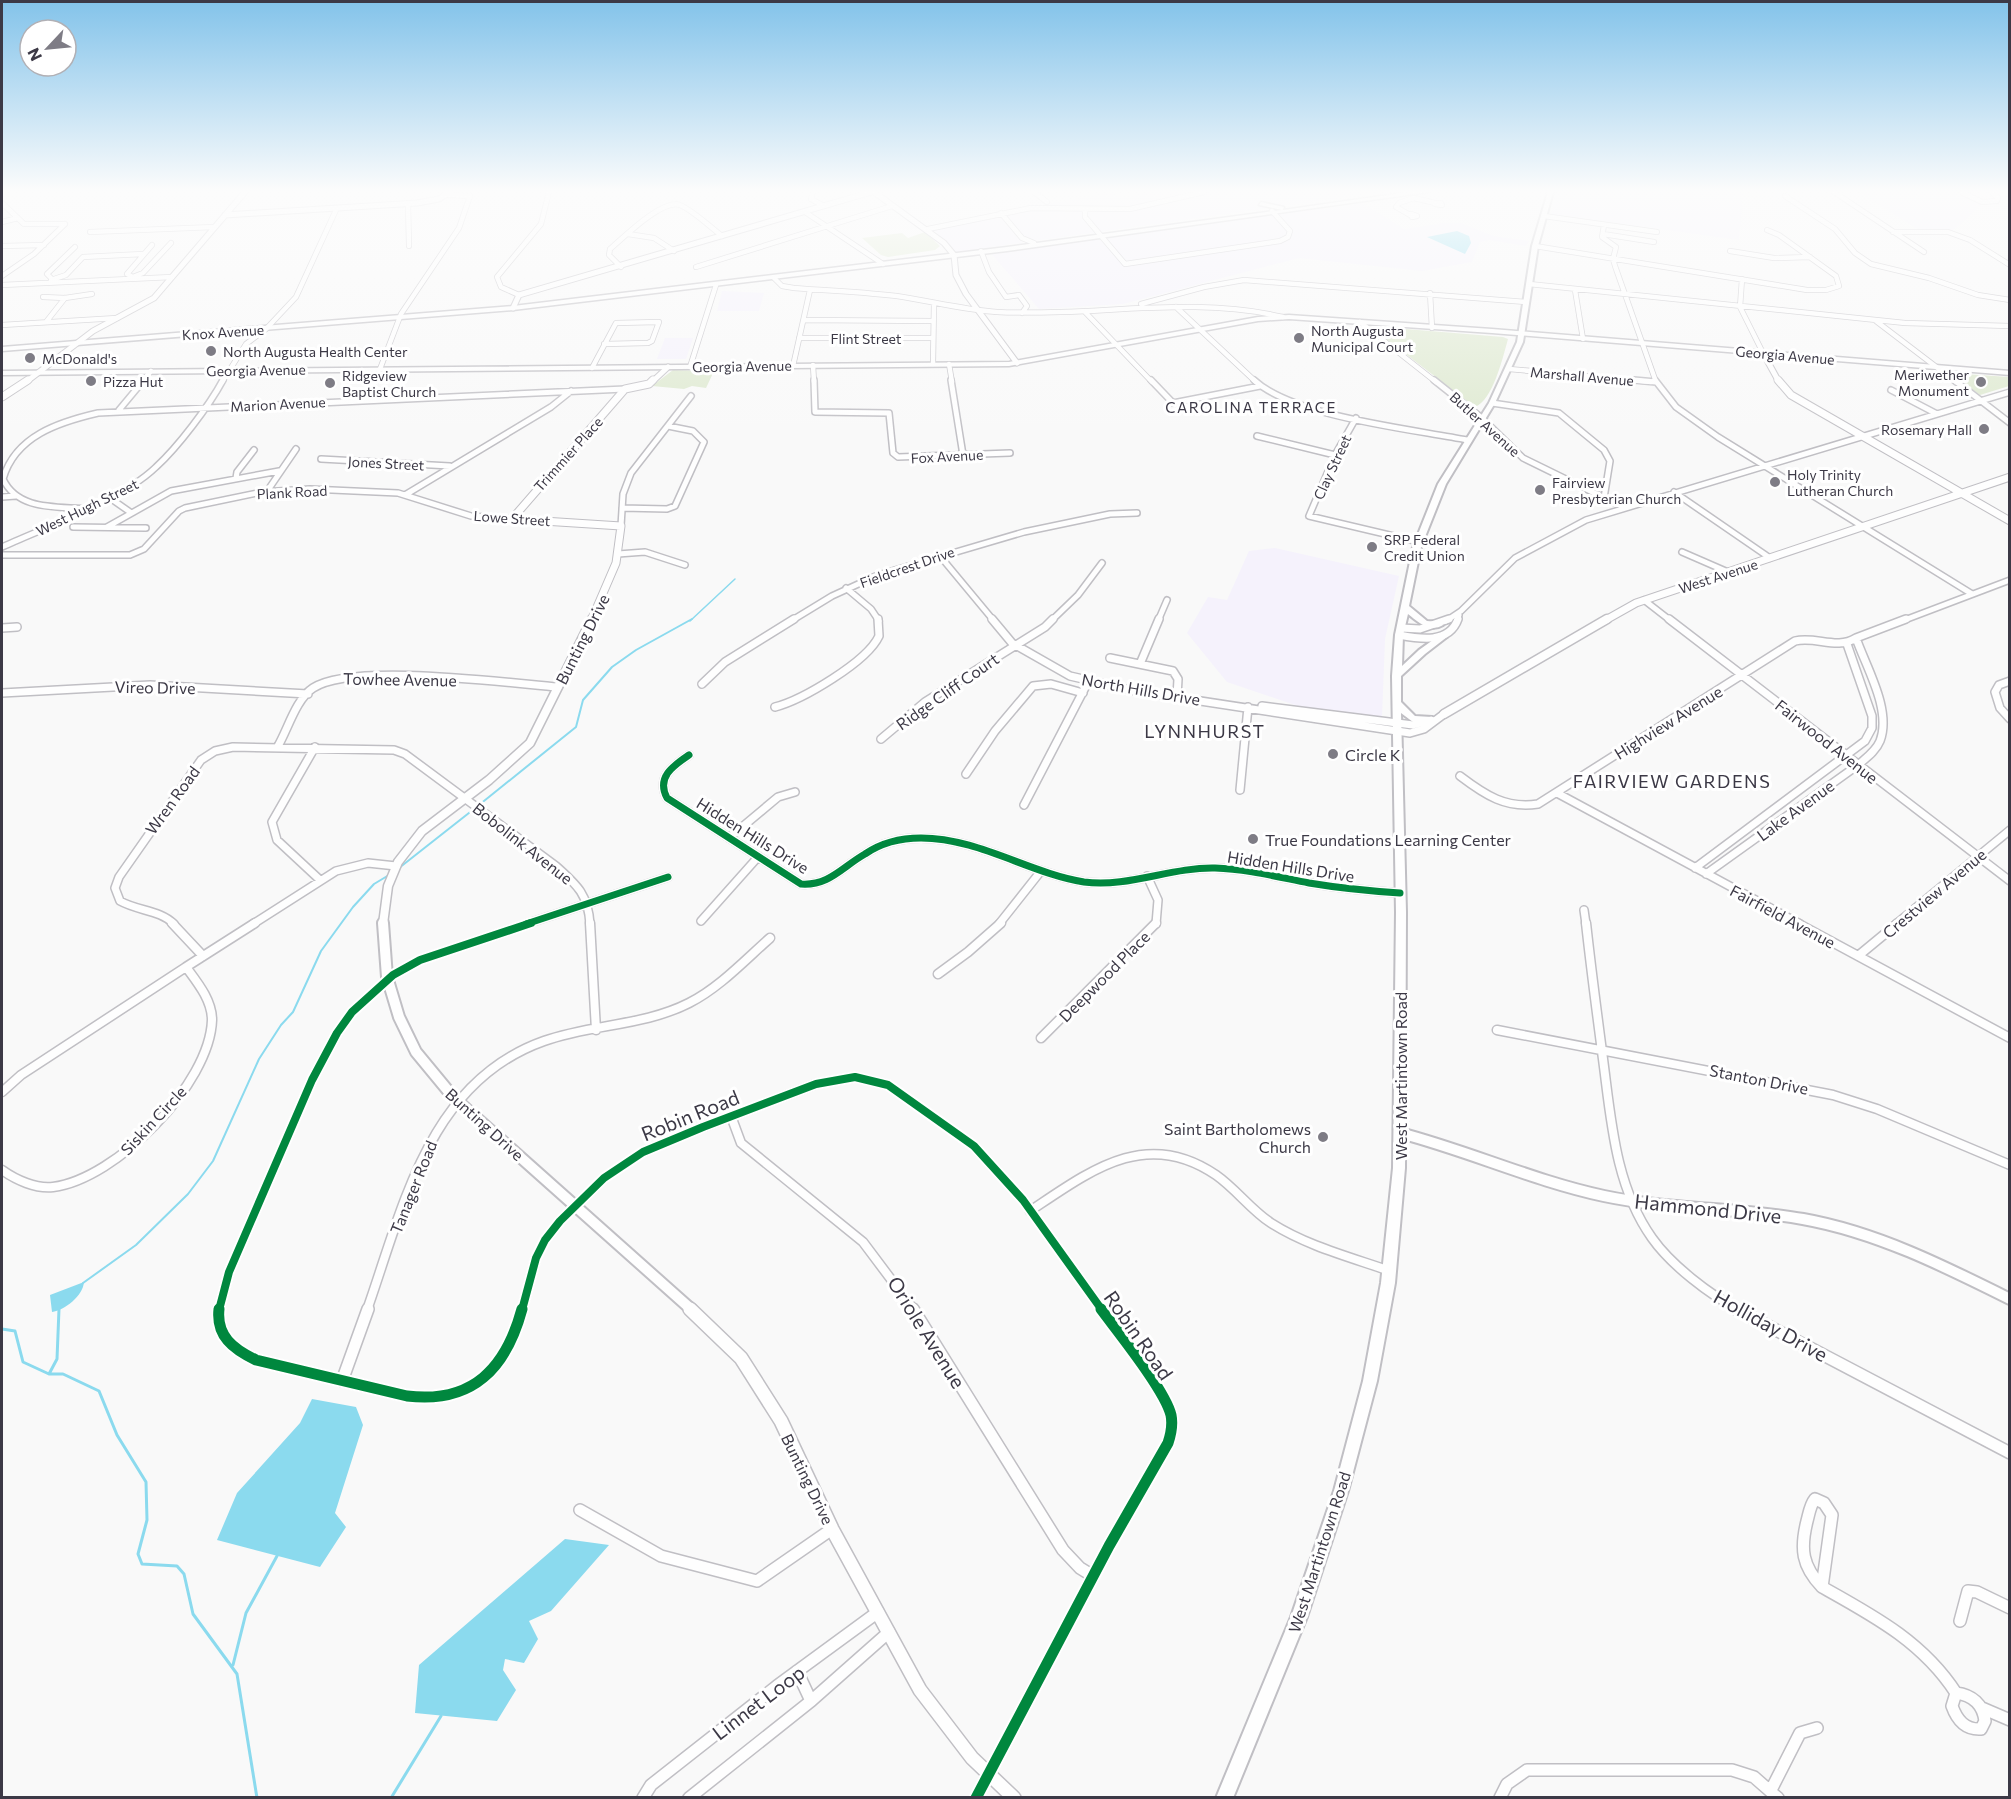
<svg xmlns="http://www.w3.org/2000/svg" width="2011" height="1799" font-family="Commissioner,sans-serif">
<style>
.built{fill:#f5f2fc}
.green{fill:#dee9d0}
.water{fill:#8bdaee}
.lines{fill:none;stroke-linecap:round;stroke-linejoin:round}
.stream-far2{stroke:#8bdaee;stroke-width:1.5}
.stream-far1{stroke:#8bdaee;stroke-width:2}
.stream{stroke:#8bdaee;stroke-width:3}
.minor-far4-casing{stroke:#c0bfc4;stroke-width:6}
.minor-far3-casing{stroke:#c0bfc4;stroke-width:8}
.minor-far2-casing{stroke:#c0bfc4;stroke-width:10}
.minor-far1-casing{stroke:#c0bfc4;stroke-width:11}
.minor-casing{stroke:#c0bfc4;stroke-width:14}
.tertiary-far4-casing{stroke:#c0bfc4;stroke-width:7}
.tertiary-far3-casing{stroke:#c0bfc4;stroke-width:9}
.tertiary-far2-casing{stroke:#c0bfc4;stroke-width:11}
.tertiary-far1-casing{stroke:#c0bfc4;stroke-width:14}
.tertiary-casing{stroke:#c0bfc4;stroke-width:16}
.secondary-casing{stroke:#c0bfc4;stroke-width:4}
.primary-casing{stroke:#c0bfc4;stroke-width:3}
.minor-far4{stroke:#fefefe;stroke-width:4.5}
.minor-far3{stroke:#fefefe;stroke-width:5}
.minor-far2{stroke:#fefefe;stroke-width:7}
.minor-far1{stroke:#fefefe;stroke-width:8}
.minor{stroke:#fefefe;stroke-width:11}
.tertiary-far4{stroke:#fefefe;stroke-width:5}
.tertiary-far3{stroke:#fefefe;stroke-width:7}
.tertiary-far2{stroke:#fefefe;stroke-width:8}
.tertiary-far1{stroke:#fefefe;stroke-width:10}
.tertiary{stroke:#fefefe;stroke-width:13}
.secondary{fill:#fefefe;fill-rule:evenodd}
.primary{fill:#fefefe;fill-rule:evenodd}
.cycleway-far2-casing{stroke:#fff;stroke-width:10}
.cycleway-far1-casing{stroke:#fff;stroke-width:12}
.cycleway-casing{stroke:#fff;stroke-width:15}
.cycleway-far2{stroke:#00873e;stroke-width:7}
.cycleway-far1{stroke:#00873e;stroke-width:8}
.cycleway{stroke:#00873e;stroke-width:11}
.poi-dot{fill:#7e7c85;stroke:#fff;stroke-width:2}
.labels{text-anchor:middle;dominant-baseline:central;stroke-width:6;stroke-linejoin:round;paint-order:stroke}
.far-poi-label{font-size:14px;fill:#3c3946;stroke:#fff;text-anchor:start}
.far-street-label{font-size:14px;fill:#3c3946;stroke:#fff}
.far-neighbourhood-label{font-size:15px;letter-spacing:1.5px;fill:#3c3946;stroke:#fff}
.street-label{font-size:16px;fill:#3c3946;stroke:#fff}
.poi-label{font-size:16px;fill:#3c3946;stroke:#fff;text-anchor:start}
.neighbourhood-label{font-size:18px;letter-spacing:1.5px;fill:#3c3946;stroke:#fff}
.near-street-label{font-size:20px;fill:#3c3946;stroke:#fff}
</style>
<rect width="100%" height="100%" fill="#f9f9f9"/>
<path class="built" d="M1112,192L1125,198L1147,192H1382L956,252L930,226Z
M1558,192H1743L1739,240L1551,214Z
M1859,192H1965L1985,202L1951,232L1917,229Z
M1363,203L1404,229L1445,223H1461L1493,236L1529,241L1526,246L1489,240L1480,242L1472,262L1422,271L1299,258L1123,304L1039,309L990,252Z
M722,291L764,293L759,311H717Z
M665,338H693L686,359H657Z
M1275,548L1399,576L1385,639L1382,717L1301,707L1227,682L1187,633L1208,597L1227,600L1249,551Z"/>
<path class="green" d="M925,232L940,246L935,250L888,257L881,255L862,238L902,233L908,238Z
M1369,326L1503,337L1508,339C1503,357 1493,400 1475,407Z
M673,370L714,371L706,388L692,386L684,389L652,386Z
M1950,373L2009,377V386L1980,395Z"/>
<path class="water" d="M1457,231L1469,236L1471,243L1465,254L1427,237Z
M84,1282C83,1296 65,1310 52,1312L50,1295Z
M312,1399L356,1407L363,1425L335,1513L346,1527L320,1567L217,1540L237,1493L300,1423Z
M565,1539L609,1545L551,1611L529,1621L538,1639L524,1663L505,1659L503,1670L516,1690L497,1721L415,1713L419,1665Z"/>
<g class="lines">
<path class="stream-far2" d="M690,621L735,579"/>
<path class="stream-far1" d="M479,805L576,727L583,700L612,667L636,650L692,619
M399,868L474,809
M83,1283L136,1245L188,1194L213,1161L259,1059L281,1025L293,1012L321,951L353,907L374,884L389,875"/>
<path class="stream" d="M2,1329L15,1331L23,1362L49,1374H63L99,1391L117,1435L146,1482L147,1520L138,1554L142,1564L177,1566L184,1574L193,1614L237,1674L257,1798
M49,1374L57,1359L59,1309
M233,1665L246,1613L277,1556
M391,1798L441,1716"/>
<defs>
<path id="minor-far4" d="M813,192L811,199L824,206
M1034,192L1047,202
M1834,192L1924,252
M1961,192L1982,202L1997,201L1998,198L1991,192
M1785,196L1835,229L1855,253L1871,264L1929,278L1978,295L2010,300
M2,203L24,224H65
M408,203L409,246
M1399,203L1414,198L1435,203
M1399,203L1396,207L1410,215
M1438,203H1441L1442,205L1435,204Z
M1085,210V217L1125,264L1280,241L1288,237L1290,231L1272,211
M805,212L883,264
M1001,213L1022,238L1034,243
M1411,214L1417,216L1412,217Z
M1544,216L1657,232
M2,222L18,218
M1604,225L1602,237L1616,247L1613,259L1615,266L1656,382
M928,229L1031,208L1130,209L1204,192
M90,232L214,227
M1893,232H1948L1970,240L2010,265
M628,234L654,238L674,251
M1603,234L1654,242
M2,246L44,245
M1535,246L1807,290H1826L1839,286L1836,276L1779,235L1767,230
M981,251L989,272L1006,297L1019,295L1027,306L1022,313
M1730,251L1774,258L1810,257
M621,267L609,255L610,249C623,238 663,198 680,205C694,211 710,227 722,236
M696,267L892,206
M2,276L34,254L65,224
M131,276L127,274L152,245
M130,278L143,273L171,243
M774,278L782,286L794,288C830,291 867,292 903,297C934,302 966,310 997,312C1092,317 1190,295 1283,317
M52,279L47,274L75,247
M1742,279L1740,307L1763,353
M51,280L66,275L83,257L143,254
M1529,284L1905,323L2010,326
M2,285L172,277
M1575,290L1583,339
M1430,293L1432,328
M519,295L501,287L497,277L541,224L549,192
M43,297L65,298L92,294
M1141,304L1204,287L1244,280L1526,302
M1176,307L1256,382
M1085,312L1152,382
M804,320L933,321
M1876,321L1956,382
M46,322L65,298
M1360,322L1436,382
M2,325L117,318
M799,338H933
M933,364L934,303
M949,364L952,382
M813,365L814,382
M793,366L810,290
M690,367L716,285
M592,368L616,323L659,322L652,341L648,343L604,344
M380,369L401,314L459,228L470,196L448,195
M1509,369L1651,382
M142,382L151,371
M222,382L246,344L266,329L296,297L336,210"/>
<path id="minor-far3" d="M814,380L815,412L889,413L893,453L898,457L1010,453
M951,380L963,455
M1151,380L1173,403L1260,386
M1254,380C1294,417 1412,429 1467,440
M1434,380L1483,419L1523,458L1623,507
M1634,380L1656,382
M1655,380L1676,407L1718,437L1972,594
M1954,380L2010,423
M1891,390L1937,414
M1492,403L1559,413L1604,450L1610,461L1604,498
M119,410L144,380
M1356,418L1335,455L1309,516L1419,542
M1257,436L1335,455
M321,459L450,466
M236,478L237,472L254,450
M270,487L296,449
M1674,492L1770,558
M405,495L551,407L571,391
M2,497L16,496
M110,498L130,512
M622,508L667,509L675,506L704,442L693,431L668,426
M87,509C57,506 18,511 3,479C15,436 59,422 98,413L625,389
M621,526L623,494L631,473L691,396
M73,527L146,528
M107,527L171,491L279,471
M2,547C46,527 122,500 156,467C178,447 209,406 223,380
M1682,552L1728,572
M618,554L645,552L685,565
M2,555H130L144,549L179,511L185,508L262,492L310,489L398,493L471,516L512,519
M940,556L994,621
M846,588L871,609L879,621
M1644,600L1671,621
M791,621L832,596L878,575L1024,532L1110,514L1137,513
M1051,621L1078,595L1102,563
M1158,621L1167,600
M1446,621L1461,611L1515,558L1586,520L2010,392
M1457,621L1459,615
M1902,621L2010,580"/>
<path id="minor-far2" d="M992,619L1012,643L1070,676L1135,691L1410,733L1424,729L1444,714
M1669,619L2010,881
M2,628L17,627
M1401,628L1420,629L1449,619
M1399,635C1420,639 1449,644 1458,619
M1110,658L1173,671L1178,679L1177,697
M1140,664L1159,619
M2010,681L1999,685L1995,692L2000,708L2010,719
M702,684L725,662L794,619
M2,693L150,685L308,694
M1262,706L1413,725L1431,720
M775,707C802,700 867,662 879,636L878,619
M881,739L925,702L1045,627L1053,619
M278,746C288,729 296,699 313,688C352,662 508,683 558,687
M315,747L272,822L277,840L320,880
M689,755C673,766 656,777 667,798L801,884C829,886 842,867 865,854C881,843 902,838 921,838C978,838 1029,873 1084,882C1128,888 1171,867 1215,868C1247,869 1278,877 1309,883C1339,888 1370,891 1400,893
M966,774L995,731L1033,686L1051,684L1083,693
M1460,776C1485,795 1506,809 1538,804L1795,641C1816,636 1837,650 1856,638
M1240,790L1248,707
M1557,793L1800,924
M1024,805L1088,682
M729,838L778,797L795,792
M1695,868L1865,741L1872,728V716L1847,644
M1706,874L1858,765C1866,758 1876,751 1880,741C1892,710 1866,667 1856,638L1906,619
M1147,876L1158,900L1156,924
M1584,910L1586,924
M701,921L758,857
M174,924C160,910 138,911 120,901L115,888L119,877L201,760L215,751L233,747L394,750L405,754L556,866C577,885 588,894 590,924
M253,924L336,871L368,863L396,866
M526,924L668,877
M999,924L1041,871
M1896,924L2010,830"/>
<path id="minor-far1" d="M172,923L203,956
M590,923L596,1030
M1586,923C1591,968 1597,1014 1603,1059C1611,1119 1615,1186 1652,1238C1671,1265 1710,1295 1739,1310
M1797,923L2010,1038
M1858,956L1898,923
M186,967L255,923
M938,974L968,952L1001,923
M1497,1030L1833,1095L1877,1109L2010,1165
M1041,1038L1156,923
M2,1092L21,1075L186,967C197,982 212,1000 212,1020C210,1084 116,1179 53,1187C36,1189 16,1180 2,1170
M731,1116L741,1143L863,1242L914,1310
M1030,1211C1090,1171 1146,1127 1216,1175C1236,1189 1251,1210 1271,1223C1307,1246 1350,1257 1390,1271
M219,1310L229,1272L312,1080L337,1033L352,1012L393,975L420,960L531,923
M367,1310C403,1208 428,1082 544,1041C591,1024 644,1026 689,1003C719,988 745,960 770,938
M522,1310L536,1258L545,1240L560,1221L604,1178L643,1152L703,1127L816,1084L855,1077L888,1085L974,1146L1023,1200L1102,1310"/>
<path id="minor" d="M219,1309C216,1336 233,1349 256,1360L407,1396C473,1404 506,1368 522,1309
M913,1309L1063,1550L1080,1568L1093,1576
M1736,1309L2010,1453
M342,1381L368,1309
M1815,1499L1824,1503L1832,1515L1822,1587C1802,1566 1800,1549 1807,1521C1809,1514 1810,1505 1815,1499Z
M580,1510L661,1556L757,1581L832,1529
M1822,1587C1874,1616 1923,1642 1956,1693
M1960,1621L1968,1591L1977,1592L2010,1608
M797,1671L811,1701
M1956,1693C1972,1695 1983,1704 1985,1721L1981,1729C1965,1730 1957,1720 1952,1706Z
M1982,1708L2010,1720
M1771,1790L1800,1733L1817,1728
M643,1798L651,1785L777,1686L878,1612
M689,1798L811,1701L889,1632
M976,1798L1109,1546L1168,1443C1171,1434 1173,1425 1171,1415C1165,1390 1118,1332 1101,1309
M1500,1798L1507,1784L1527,1770H1732L1754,1777L1778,1798"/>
<path id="tertiary-far4" d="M874,192L944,243L954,255L956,275L966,294L1017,363
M225,215L417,203L439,199L450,192
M513,308L519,295L871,192
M1763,353L1779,382
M26,382L93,331L154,298L245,192
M652,382L668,367"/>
<path id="tertiary-far3" d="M1778,380L1791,395L2010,521
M2,397L28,380
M512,519L621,526L616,563L591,621
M512,519L625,389L649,384L653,380
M1604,621L1636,603L2010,477"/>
<path id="tertiary-far2" d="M1444,714L1607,619
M383,924L388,886L398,862L422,831L489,780L530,743L592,619"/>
<path id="tertiary-far1" d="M383,923L387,977L399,1017L416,1052L454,1098L692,1310
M1400,1133C1469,1151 1534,1181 1604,1196C1670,1210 1737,1207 1803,1219C1876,1232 1944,1266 2010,1299"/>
<path id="tertiary" d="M690,1309L741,1358L781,1421L832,1529L920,1690L972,1758L1014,1798"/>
<path id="secondary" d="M1548,192H1553L1538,246L1523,342L1495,403L1446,484L1421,547L1409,606L1427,621L1439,622L1443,625C1430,633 1418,622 1408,614L1403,635L1402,666L1419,650L1440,635L1443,634L1447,637L1425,654L1401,676V702L1415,716L1432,717L1437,720L1432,723L1413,722L1401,713L1406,912L1405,1168L1395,1283L1377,1381L1348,1491L1307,1617L1233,1798H1216L1291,1617L1334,1491L1363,1381L1381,1283L1393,1168L1396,912L1392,676L1395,635L1413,547L1438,484L1489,403L1517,342L1532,246Z"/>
<path id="primary" d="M1409,192H1429L1007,251L513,310L2,351V347L513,306L1007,247L1282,210L1259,205L1261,202L1284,207L1283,210Z
M1289,315L1492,329L2010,371V375L1492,333L1289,319L1258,321L1009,366L2,375V371L1009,362L1258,317Z"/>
</defs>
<use href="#minor-far4" class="minor-far4-casing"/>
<use href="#minor-far3" class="minor-far3-casing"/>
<use href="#minor-far2" class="minor-far2-casing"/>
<use href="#minor-far1" class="minor-far1-casing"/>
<use href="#minor" class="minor-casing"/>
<use href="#tertiary-far4" class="tertiary-far4-casing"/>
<use href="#tertiary-far3" class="tertiary-far3-casing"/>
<use href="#tertiary-far2" class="tertiary-far2-casing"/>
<use href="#tertiary-far1" class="tertiary-far1-casing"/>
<use href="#tertiary" class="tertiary-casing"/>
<use href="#secondary" class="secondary-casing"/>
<use href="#primary" class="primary-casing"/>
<use href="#minor-far4" class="minor-far4"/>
<use href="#minor-far3" class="minor-far3"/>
<use href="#minor-far2" class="minor-far2"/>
<use href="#minor-far1" class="minor-far1"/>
<use href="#minor" class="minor"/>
<use href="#tertiary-far4" class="tertiary-far4"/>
<use href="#tertiary-far3" class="tertiary-far3"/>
<use href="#tertiary-far2" class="tertiary-far2"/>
<use href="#tertiary-far1" class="tertiary-far1"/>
<use href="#tertiary" class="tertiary"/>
<use href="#secondary" class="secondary"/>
<use href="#primary" class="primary"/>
<defs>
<path id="cycleway-far2" d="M689,755C673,766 656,777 667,798L801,884C829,886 842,867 865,854C881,843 902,838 921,838C978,838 1029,873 1084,882C1128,888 1171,867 1215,868C1247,869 1278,877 1309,883C1339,888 1370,891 1400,893
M526,924L668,877"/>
<path id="cycleway-far1" d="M219,1310L229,1272L312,1080L337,1033L352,1012L393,975L420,960L531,923
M522,1310L536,1258L545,1240L560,1221L604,1178L643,1152L703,1127L816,1084L855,1077L888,1085L974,1146L1023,1200L1102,1310"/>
<path id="cycleway" d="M219,1309C216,1336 233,1349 256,1360L407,1396C473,1404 506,1368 522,1309
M976,1798L1109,1546L1168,1443C1171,1434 1173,1425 1171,1415C1165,1390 1118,1332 1101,1309"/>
</defs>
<use href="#cycleway-far2" class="cycleway-far2-casing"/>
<use href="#cycleway-far1" class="cycleway-far1-casing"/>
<use href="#cycleway" class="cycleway-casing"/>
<use href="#cycleway-far2" class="cycleway-far2"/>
<use href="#cycleway-far1" class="cycleway-far1"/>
<use href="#cycleway" class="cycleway"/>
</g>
<linearGradient id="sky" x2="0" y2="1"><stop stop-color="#83c3ea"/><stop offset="0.43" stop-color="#fcfcfc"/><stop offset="1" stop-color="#fcfcfc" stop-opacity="0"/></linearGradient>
<rect width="2011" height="444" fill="url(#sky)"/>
<g class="poi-dot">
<circle cx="1299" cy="338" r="6"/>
<circle cx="211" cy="351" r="6"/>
<circle cx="30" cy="358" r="6"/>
<circle cx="91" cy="381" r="6"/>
<circle cx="1981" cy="382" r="6"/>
<circle cx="330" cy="383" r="6"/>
<circle cx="1984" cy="429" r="6"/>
<circle cx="1775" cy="482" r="6"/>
<circle cx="1540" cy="490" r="6"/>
<circle cx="1372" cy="547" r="6"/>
<circle cx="1333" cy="754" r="6"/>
<circle cx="1253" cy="839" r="6"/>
<circle cx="1323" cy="1137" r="6"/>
</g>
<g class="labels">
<g class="far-poi-label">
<text x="1311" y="330">North Augusta<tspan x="1311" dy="16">Municipal Court</tspan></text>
<text x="223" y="351">North Augusta Health Center</text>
<text x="42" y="358">McDonald's</text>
<text x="1969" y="374" text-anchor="end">Meriwether<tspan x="1969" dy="16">Monument</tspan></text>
<text x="342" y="375">Ridgeview<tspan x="342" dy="16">Baptist Church</tspan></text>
<text x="103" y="381">Pizza Hut</text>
<text x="1972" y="429" text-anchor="end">Rosemary Hall</text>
<text x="1787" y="474">Holy Trinity<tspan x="1787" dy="16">Lutheran Church</tspan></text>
<text x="1552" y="482">Fairview<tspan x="1552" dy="16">Presbyterian Church</tspan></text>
<text x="1384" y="539">SRP Federal<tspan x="1384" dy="16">Credit Union</tspan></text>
</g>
<g class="far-street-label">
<text transform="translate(223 332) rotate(-4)">Knox Avenue</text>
<text x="866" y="338">Flint Street</text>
<text transform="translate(1785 355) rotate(5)">Georgia Avenue</text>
<text transform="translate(742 366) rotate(-1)">Georgia Avenue</text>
<text transform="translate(256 370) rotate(-1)">Georgia Avenue</text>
<text transform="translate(1582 376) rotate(5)">Marshall Avenue</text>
<text transform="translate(278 404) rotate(-3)">Marion Avenue</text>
<text transform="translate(1485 424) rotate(42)">Butler Avenue</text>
<text transform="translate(568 454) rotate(-48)">Trimmier Place</text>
<text transform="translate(947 456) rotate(-3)">Fox Avenue</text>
<text transform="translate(386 463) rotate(3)">Jones Street</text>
<text transform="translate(1332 467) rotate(-65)">Clay Street</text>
<text transform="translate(292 492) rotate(-3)">Plank Road</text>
<text transform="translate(87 507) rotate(-26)">West Hugh Street</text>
<text transform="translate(512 518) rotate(4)">Lowe Street</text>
<text transform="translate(907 567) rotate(-19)">Fieldcrest Drive</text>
<text transform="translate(1718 576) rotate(-18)">West Avenue</text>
</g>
<g class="far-neighbourhood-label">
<text x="1251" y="407">CAROLINA TERRACE</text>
</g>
<g class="street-label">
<text transform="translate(582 639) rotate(-63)">Bunting Drive</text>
<text transform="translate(400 679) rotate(1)">Towhee Avenue</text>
<text transform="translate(155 687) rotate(1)">Vireo Drive</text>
<text transform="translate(1141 689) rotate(10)">North Hills Drive</text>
<text transform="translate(947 691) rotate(-35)">Ridge Cliff Court</text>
<text transform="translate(1668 722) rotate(-32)">Highview Avenue</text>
<text transform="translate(1827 741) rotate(38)">Fairwood Avenue</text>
<text transform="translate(172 800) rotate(-54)">Wren Road</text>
<text transform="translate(1795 810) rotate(-36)">Lake Avenue</text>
<text transform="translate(753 835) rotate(32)">Hidden Hills Drive</text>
<text transform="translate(523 843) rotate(38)">Bobolink Avenue</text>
<text transform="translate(1291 866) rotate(9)">Hidden Hills Drive</text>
<text transform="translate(1934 893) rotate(-40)">Crestview Avenue</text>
<text transform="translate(1783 916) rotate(28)">Fairfield Avenue</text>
<text transform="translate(1104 976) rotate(-45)">Deepwood Place</text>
<text transform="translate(1400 1076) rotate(-90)">West Martintown Road</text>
<text transform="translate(1759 1079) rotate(11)">Stanton Drive</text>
<text transform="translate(153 1120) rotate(-47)">Siskin Circle</text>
<text transform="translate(485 1124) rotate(42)">Bunting Drive</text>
<text transform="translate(413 1187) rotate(-68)">Tanager Road</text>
<text transform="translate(808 1479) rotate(64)">Bunting Drive</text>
<text transform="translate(1319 1552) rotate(-72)">West Martintown Road</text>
</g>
<g class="poi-label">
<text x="1345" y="754">Circle K</text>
<text x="1265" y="839">True Foundations Learning Center</text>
<text x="1311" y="1128" text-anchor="end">Saint Bartholomews<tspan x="1311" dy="18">Church</tspan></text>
</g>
<g class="neighbourhood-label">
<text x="1205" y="731">LYNNHURST</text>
<text x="1672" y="781">FAIRVIEW GARDENS</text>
</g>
<g class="near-street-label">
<text transform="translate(690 1115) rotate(-22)">Robin Road</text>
<text transform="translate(1708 1208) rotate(6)">Hammond Drive</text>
<text transform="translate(1771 1325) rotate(29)">Holliday Drive</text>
<text transform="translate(927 1332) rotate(58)">Oriole Avenue</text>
<text transform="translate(1139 1335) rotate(55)">Robin Road</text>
<text transform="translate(758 1702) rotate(-37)">Linnet Loop</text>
</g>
</g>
<rect width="2011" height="1799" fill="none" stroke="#3c3946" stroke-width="6"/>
<g transform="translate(48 48) rotate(244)"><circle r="28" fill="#ffffff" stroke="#b1b0b5" stroke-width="1.5"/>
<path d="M0-4.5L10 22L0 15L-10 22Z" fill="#7e7c85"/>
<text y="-9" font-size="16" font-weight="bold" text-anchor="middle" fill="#3c3946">N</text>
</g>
</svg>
